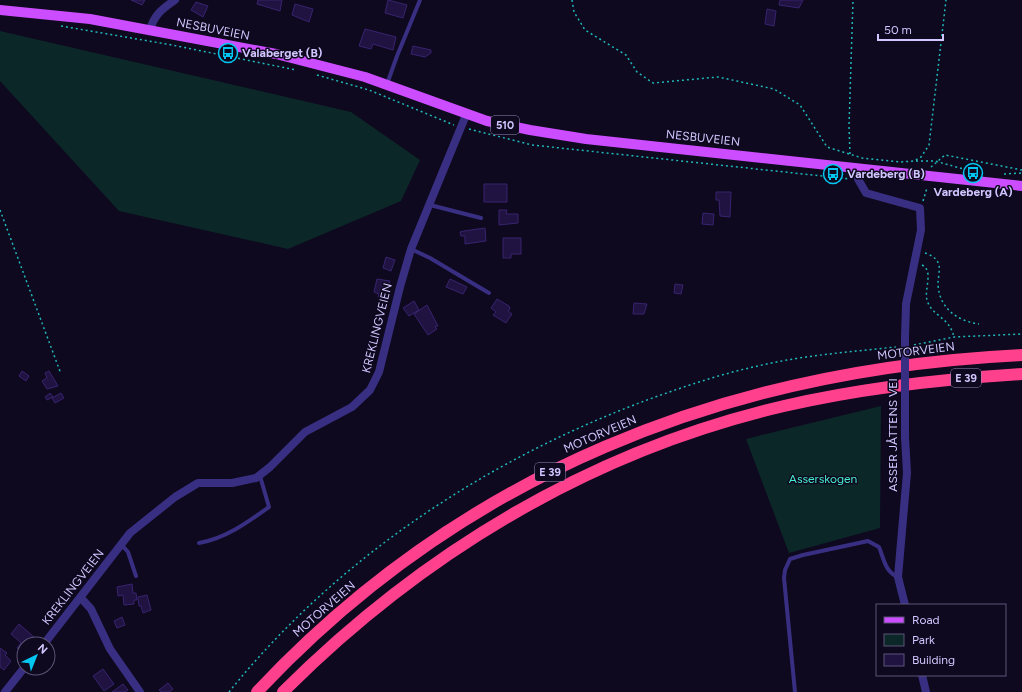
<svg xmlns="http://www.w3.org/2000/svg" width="1022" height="692" font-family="Figtree,sans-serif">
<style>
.green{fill:#0c2728}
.building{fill:#201341;stroke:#38236f}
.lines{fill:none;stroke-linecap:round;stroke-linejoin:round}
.path{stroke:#1fb7ba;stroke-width:1.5;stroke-dasharray:2 3;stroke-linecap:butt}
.service{stroke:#392f82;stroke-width:4}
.minor{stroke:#392f82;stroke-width:8}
.primary{stroke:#cb4dff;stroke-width:10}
.motorway{stroke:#ff418d;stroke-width:12}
.minor-bridge{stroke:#392f82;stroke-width:8}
.labels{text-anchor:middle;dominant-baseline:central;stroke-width:3;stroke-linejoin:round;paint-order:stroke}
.shield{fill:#0e091e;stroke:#968dbc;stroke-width:1}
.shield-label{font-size:11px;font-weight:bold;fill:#d1c6ff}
.street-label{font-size:12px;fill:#d1c6ff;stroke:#0e091e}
.poi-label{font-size:12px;font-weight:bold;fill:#d1c6ff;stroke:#0e091e;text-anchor:start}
.park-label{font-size:12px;fill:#46eccf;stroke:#0e091e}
</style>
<rect width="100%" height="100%" fill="#0e091e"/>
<path class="green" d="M0,31L351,112L420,160L401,201L288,249L119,211L0,81Z
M881,406L880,528L789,553L746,439Z"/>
<path class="building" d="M131,0H145L142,5Z
M258,0H282L280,11L257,4Z
M388,0L407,5L403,18L385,13Z
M780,0H803L799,8L779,5Z
M196,2L208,6L203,17L191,10Z
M295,4L313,9L309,22L292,15Z
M767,9L776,11L774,26L765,24Z
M365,29L396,37L393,50L373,44L371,49L359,46Z
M413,46L431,50V53L425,57L411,54Z
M484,184H507V202H484Z
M716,192H731L730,217L720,216L719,200H716Z
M499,210H507L506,214H518V223L499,225Z
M703,213L714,214L713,225L702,224Z
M485,228L486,241L465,244V236H461L460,232L464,231Z
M503,238H521V254H511V258H503Z
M386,257L395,260L391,271L383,268Z
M377,279L390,281L383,298L378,297L379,294L374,292Z
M450,279L467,287L463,294L446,287Z
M675,284L683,285L681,294L674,293Z
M497,299L509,306L510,309L508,311L512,314L506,323L493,315L496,312L491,308Z
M414,301L419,310L409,316L403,308Z
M634,303L647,304L644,314H633Z
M427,305L438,326L435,327L437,329L428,335L414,314Z
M22,371L29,376L26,381L19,376Z
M49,371L58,386L47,389L42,381L47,378L45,373Z
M50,393L53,397L47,400L45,397Z
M61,393L64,398L55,403L52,398Z
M132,584L133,593H136L137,600H134V604L124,605L123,595L118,596L117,587Z
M147,595L151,610L143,613L141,606H139L138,597Z
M122,617L125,625L117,628L114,621Z
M19,624L35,638L30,644H24V653L17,648L21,643L11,634Z
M0,648L7,653L5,655L11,661L4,670L0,667Z
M103,669L114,684L104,691L93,676Z
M168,683L173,689L169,692H161L159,690Z
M123,684L128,690L125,692H112Z"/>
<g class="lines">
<path class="path" d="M572,0L574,12L585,30L626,55L637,72L653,83L718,77L774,89L800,105L827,147L862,158L901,162L914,161L921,157L929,145L946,0
M61,26L172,45L296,70
M317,75L369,90L454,125
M469,129L532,145L850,179
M850,154L849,126L853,0
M916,161H935L967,170
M931,167L945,155L1022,170
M1004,174L1022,173
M923,201L927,188
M0,210L61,374
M925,253C931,255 937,258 939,265C940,271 938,278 938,284C939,308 957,321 979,324
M922,265C934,271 924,289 927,300C932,317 949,316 954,337
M914,345L954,337L1022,334
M229,692C337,558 486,460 647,400C683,387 720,374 758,366C804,355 850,352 896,347"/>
<path class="service" d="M387,84L397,56L420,0
M430,205L481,218
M411,249L430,258L489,293
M199,543C225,539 248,522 269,507L260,476
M121,544L128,552L136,576
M795,692L784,578L785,570L790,559L803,555L868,541L879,547C884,559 885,572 898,577"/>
<path class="minor" d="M150,30C154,15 162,9 175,0
M858,169V179L866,193L920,208L921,230L906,304L905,338
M905,437L907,473L898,577L905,605
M81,598L91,609L110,649L140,692
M44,644L130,533L175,497L198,483H232L256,478L270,467L305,432L352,407L370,390L379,372L400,287L411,249L466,115
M922,675L926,692
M5,692L24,668"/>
<path class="primary" d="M0,10L90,19L276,54L365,77L487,121L530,130L586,139L1022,186"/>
<path class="motorway" d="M257,692C462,473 726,369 1022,355
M283,692C422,553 591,451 784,406C862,388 942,379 1022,374"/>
<path class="minor-bridge" d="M905,338V437"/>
</g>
<defs>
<symbol id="bus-ring" viewBox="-11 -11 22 22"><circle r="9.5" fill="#0e091e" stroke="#00c6f1" stroke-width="1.5"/><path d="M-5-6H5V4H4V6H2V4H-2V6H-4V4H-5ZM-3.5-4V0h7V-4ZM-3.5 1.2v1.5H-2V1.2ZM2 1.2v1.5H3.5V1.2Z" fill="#00c6f1"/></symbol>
</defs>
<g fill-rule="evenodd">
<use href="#bus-ring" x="217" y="42" width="22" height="22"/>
<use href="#bus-ring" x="962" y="162" width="22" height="22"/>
<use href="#bus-ring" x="822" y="163" width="22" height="22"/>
</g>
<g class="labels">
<g class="shield">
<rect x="491" y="116" width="28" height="18" rx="3"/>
<rect x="951" y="369" width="30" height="18" rx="3"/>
<rect x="535" y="463" width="30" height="18" rx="3"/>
</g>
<g class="shield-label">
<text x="505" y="125">510</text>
<text x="966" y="378">E 39</text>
<text x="550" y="472">E 39</text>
</g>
<g class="street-label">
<text transform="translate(213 29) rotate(11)">NESBUVEIEN</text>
<text transform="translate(703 138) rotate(6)">NESBUVEIEN</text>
<text transform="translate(377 328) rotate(-76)">KREKLINGVEIEN</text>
<text transform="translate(916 351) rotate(-7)">MOTORVEIEN</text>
<text transform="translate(600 434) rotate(-23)">MOTORVEIEN</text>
<text transform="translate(893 435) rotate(-90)">ASSER JÅTTENS VEI</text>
<text transform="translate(73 587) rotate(-52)">KREKLINGVEIEN</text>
<text transform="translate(324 609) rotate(-41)">MOTORVEIEN</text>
</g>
<g class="poi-label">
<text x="242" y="53">Valaberget (B)</text>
<text x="847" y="174">Vardeberg (B)</text>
<text x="973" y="192" text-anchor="middle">Vardeberg (A)</text>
</g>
<g class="park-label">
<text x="823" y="479">Asserskogen</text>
</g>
</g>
<rect x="876" y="604" width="130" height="72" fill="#0e091e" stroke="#5c5578"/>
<rect x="884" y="617" width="20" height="6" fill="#cb4dff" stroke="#5c5578"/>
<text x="912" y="624" font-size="12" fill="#d1c6ff">Road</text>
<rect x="884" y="634" width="20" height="12" fill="#0c2728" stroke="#5c5578"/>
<text x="912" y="644" font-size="12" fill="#d1c6ff">Park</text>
<rect x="884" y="654" width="20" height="12" fill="#201341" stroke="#5c5578"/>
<text x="912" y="664" font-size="12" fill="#d1c6ff">Building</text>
<g transform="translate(36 656) rotate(43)"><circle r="19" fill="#0e091e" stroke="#5c5578"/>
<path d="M0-3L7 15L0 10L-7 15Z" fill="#00c6f1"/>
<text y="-6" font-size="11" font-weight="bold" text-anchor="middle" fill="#d1c6ff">N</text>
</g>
<path d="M878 34v6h65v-6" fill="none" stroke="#d1c6ff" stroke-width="2"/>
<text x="884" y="34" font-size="12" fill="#d1c6ff" stroke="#0e091e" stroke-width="3" paint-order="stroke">50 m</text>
</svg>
